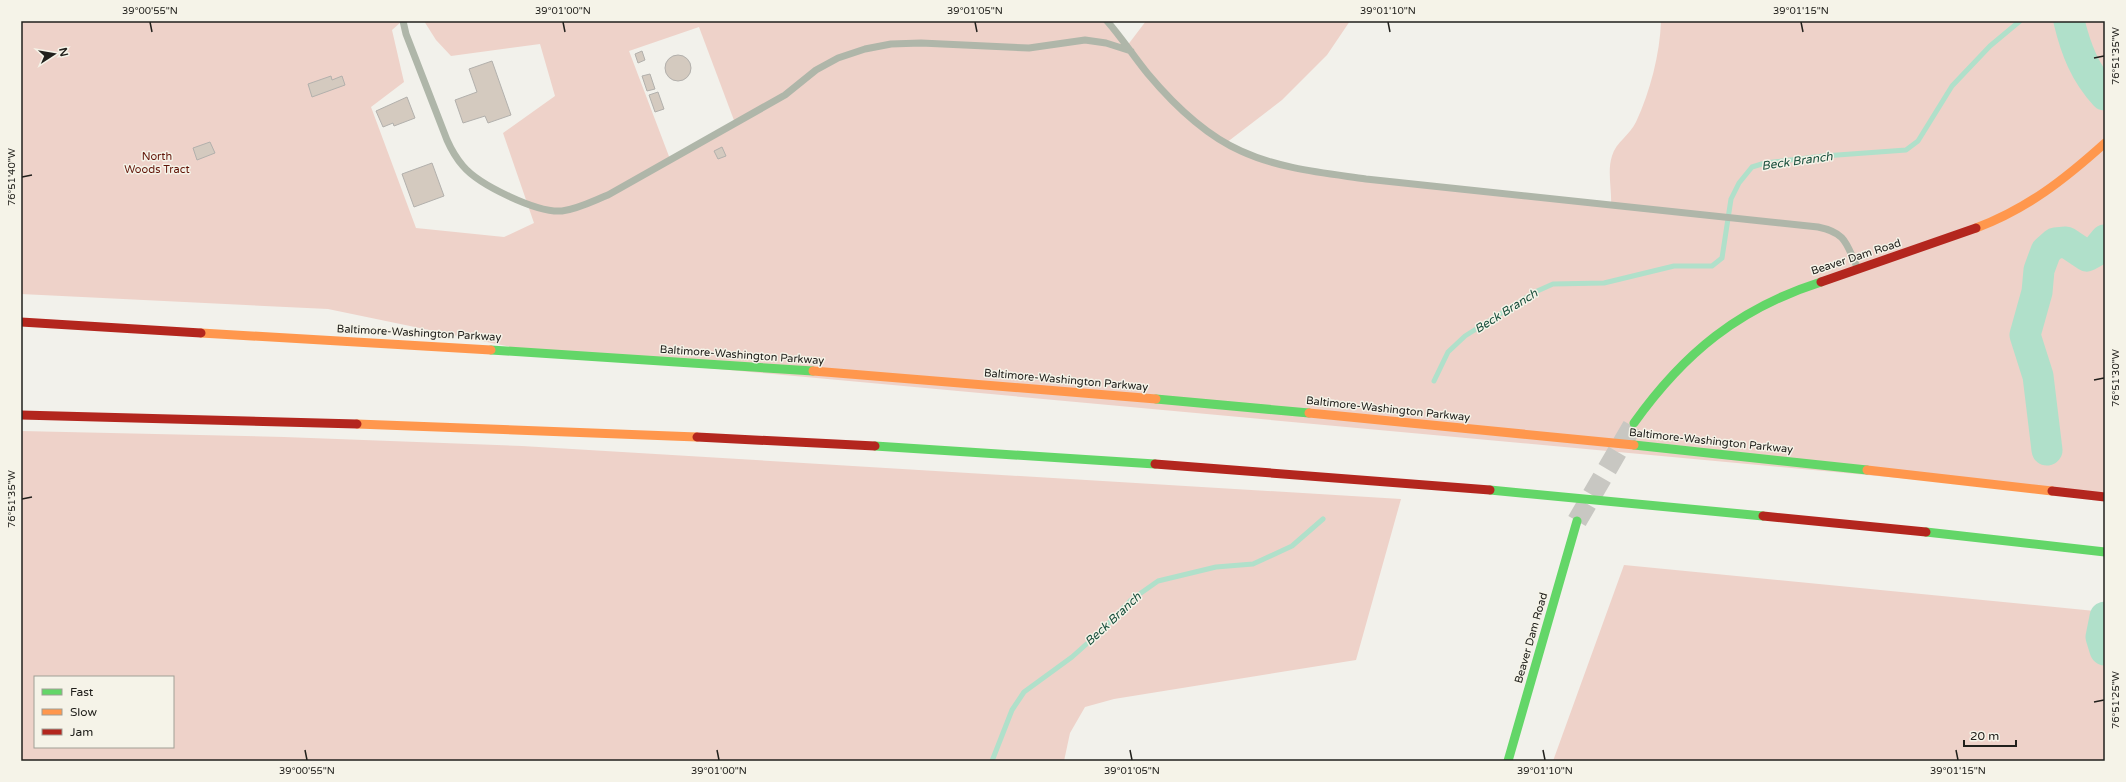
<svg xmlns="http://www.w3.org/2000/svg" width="2126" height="782" font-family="'Varela Round',sans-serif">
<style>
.green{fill:#eed2c9;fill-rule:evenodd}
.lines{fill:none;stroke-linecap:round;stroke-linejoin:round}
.stream{stroke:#b0e0ca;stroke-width:5}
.river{stroke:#b0e0ca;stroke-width:31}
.building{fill:#d4cabf;stroke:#b2b0ac}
.secondary-tunnel{stroke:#c8c7c2;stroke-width:20;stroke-dasharray:20 10;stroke-linecap:butt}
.lane{stroke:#afb6a9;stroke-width:7}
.fast{stroke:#63d668;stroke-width:9}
.slow{stroke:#ff974d;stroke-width:9}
.jam{stroke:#b3261e;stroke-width:9}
.ticks{fill:none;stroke:#21201c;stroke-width:1.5}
.labels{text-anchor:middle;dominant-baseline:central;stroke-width:3;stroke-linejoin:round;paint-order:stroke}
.park-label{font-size:11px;fill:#601306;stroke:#f5f3e8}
.street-label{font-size:11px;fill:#21201c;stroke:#f5f3e8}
.water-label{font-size:12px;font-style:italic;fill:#184f3c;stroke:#f5f3e8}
.neatline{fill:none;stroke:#21201c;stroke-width:1.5}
.ticks-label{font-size:10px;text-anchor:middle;fill:#21201c}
</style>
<rect width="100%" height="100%" fill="#f2f1eb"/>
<path class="green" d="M21,21H407L401,22L392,30L404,82L371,107L416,228L504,237L534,223L503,133L555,96L540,44L451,56L436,40L424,21H1107L1127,46L1146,21H1350L1327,55L1282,100L1226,143L1242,152L1323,173L1611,205C1612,189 1607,171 1612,156C1616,142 1630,135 1636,122C1650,92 1660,54 1661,21H2105V497L535,352L328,309L21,294ZM699,27L735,123L670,159L629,51Z
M21,431L284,437L522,446L1401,499L1356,660L1114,699L1085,707L1070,733L1064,761H21ZM35,677H173V747H35Z
M1624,565L2105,612V761H1553Z"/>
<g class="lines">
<path class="stream" d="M1434,381L1448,352L1465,336L1535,292L1553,284L1604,283L1674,266H1712L1722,258L1731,199L1739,183L1752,167L1765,163L1824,156L1906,150L1918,141L1952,86L1990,46L2020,21
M992,761L1012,710L1024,692L1072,657L1100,632L1131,600L1158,581L1216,567L1253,564L1292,546L1323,519"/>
<path class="river" d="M2069,21C2076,50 2085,73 2105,95
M2047,450L2038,376L2025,335L2037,292L2039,270L2046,251L2055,243L2066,242L2087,256L2096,251L2105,240
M2105,617L2101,637L2105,650"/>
</g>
<path class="building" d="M642,51L645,60L638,63L635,54Z
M665 68a13 13 0 1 1 26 0a13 13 0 1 1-26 0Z
M492,61L511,115L488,123L485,116L463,123L455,100L477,92L469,69Z
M650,74L655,89L647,91L642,76Z
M331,76L332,80L342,76L345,85L312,97L308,84Z
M658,92L664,109L655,112L649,95Z
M407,97L415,118L394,126L393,123L383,127L376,111Z
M210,142L215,153L197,160L193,148Z
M722,147L726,156L718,159L714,151Z
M432,163L444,196L414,207L402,174Z"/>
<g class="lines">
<path class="secondary-tunnel" d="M1577,521L1634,423"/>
<path class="lane" d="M403,21L406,34L447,140C451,149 456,158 463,166C479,185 537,213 562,211C578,209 593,201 608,195L785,95L816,70L838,58L865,49L891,44L921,43L1029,48L1085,40L1106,43L1131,51
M1107,21C1122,38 1134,57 1148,74C1174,105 1205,135 1241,151C1280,169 1325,173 1366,179L1818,227C1847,233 1846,244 1858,269"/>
<path class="fast" d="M491,350L813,371
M1156,399L1309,413
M1634,423C1684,353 1739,308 1821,282
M1634,445L1867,470
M875,446L1155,464
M1490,490L1763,516
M1926,532L2105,552
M1508,761L1577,521"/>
<path class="slow" d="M1976,228C2027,209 2065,179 2105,143
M201,333L491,350
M813,371L1156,399
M1309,413L1634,445
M357,424L697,437
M1867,470L2052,491"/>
<path class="jam" d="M1821,282L1976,228
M21,322L201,333
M21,415L357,424
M697,437L875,446
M1155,464L1490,490
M2052,491L2105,497
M1763,516L1926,532"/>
</g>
<path class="ticks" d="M150,22L152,32M563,22L565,32M975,22L977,32M1388,22L1390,32M1801,22L1803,32M2094,58L2104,56M22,177L32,175M2094,380L2104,378M22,499L32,497M2094,702L2104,700M305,750L307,760M717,750L719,760M1130,750L1132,760M1543,750L1545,760M1956,750L1958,760"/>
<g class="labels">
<g class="park-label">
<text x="157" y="156">North<tspan x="157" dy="13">Woods Tract</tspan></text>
</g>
<g class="street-label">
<text transform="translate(1856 257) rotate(-18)">Beaver Dam Road</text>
<text transform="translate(419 333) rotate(3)">Baltimore-Washington Parkway</text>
<text transform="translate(742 355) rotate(4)">Baltimore-Washington Parkway</text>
<text transform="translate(1066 380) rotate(5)">Baltimore-Washington Parkway</text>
<text transform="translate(1388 409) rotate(6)">Baltimore-Washington Parkway</text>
<text transform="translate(1711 441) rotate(6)">Baltimore-Washington Parkway</text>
<text transform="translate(1531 638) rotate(-74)">Beaver Dam Road</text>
</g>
<g class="water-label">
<text transform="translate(1797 161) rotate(-8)">Beck Branch</text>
<text transform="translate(1506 311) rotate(-32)">Beck Branch</text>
<text transform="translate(1113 619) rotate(-43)">Beck Branch</text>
</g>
</g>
<rect width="2126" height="782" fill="none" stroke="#f5f3e8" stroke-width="44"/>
<rect x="34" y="676" width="140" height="72" fill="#f5f3e8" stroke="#a09f96"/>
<rect x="42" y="689" width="20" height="6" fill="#63d668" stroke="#a09f96"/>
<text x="70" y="696" font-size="12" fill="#21201c">Fast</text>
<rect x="42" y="709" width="20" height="6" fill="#ff974d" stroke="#a09f96"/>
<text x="70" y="716" font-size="12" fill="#21201c">Slow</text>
<rect x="42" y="729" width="20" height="6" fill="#b3261e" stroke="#a09f96"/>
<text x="70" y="736" font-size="12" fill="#21201c">Jam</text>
<g transform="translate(54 54) rotate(78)" stroke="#f5f3e8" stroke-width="3" paint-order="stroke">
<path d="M0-3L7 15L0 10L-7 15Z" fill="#21201c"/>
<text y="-6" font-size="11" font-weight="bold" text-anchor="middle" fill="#21201c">N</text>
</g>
<path d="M1964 740v6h52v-6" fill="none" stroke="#21201c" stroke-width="2"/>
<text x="1970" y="740" font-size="12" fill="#21201c" stroke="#f5f3e8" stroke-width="3" paint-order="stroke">20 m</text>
<rect x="22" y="22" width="2082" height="738" class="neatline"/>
<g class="ticks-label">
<text x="150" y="14">39°00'55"N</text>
<text x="563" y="14">39°01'00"N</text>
<text x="975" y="14">39°01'05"N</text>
<text x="1388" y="14">39°01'10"N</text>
<text x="1801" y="14">39°01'15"N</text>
<text transform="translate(2115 56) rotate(-90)" y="4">76°51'35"W</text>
<text transform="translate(11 177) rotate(-90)" y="4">76°51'40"W</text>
<text transform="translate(2115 378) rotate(-90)" y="4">76°51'30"W</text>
<text transform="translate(11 499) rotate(-90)" y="4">76°51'35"W</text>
<text transform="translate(2115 700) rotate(-90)" y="4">76°51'25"W</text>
<text x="307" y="774">39°00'55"N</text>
<text x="719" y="774">39°01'00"N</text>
<text x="1132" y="774">39°01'05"N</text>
<text x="1545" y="774">39°01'10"N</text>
<text x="1958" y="774">39°01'15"N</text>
</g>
</svg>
